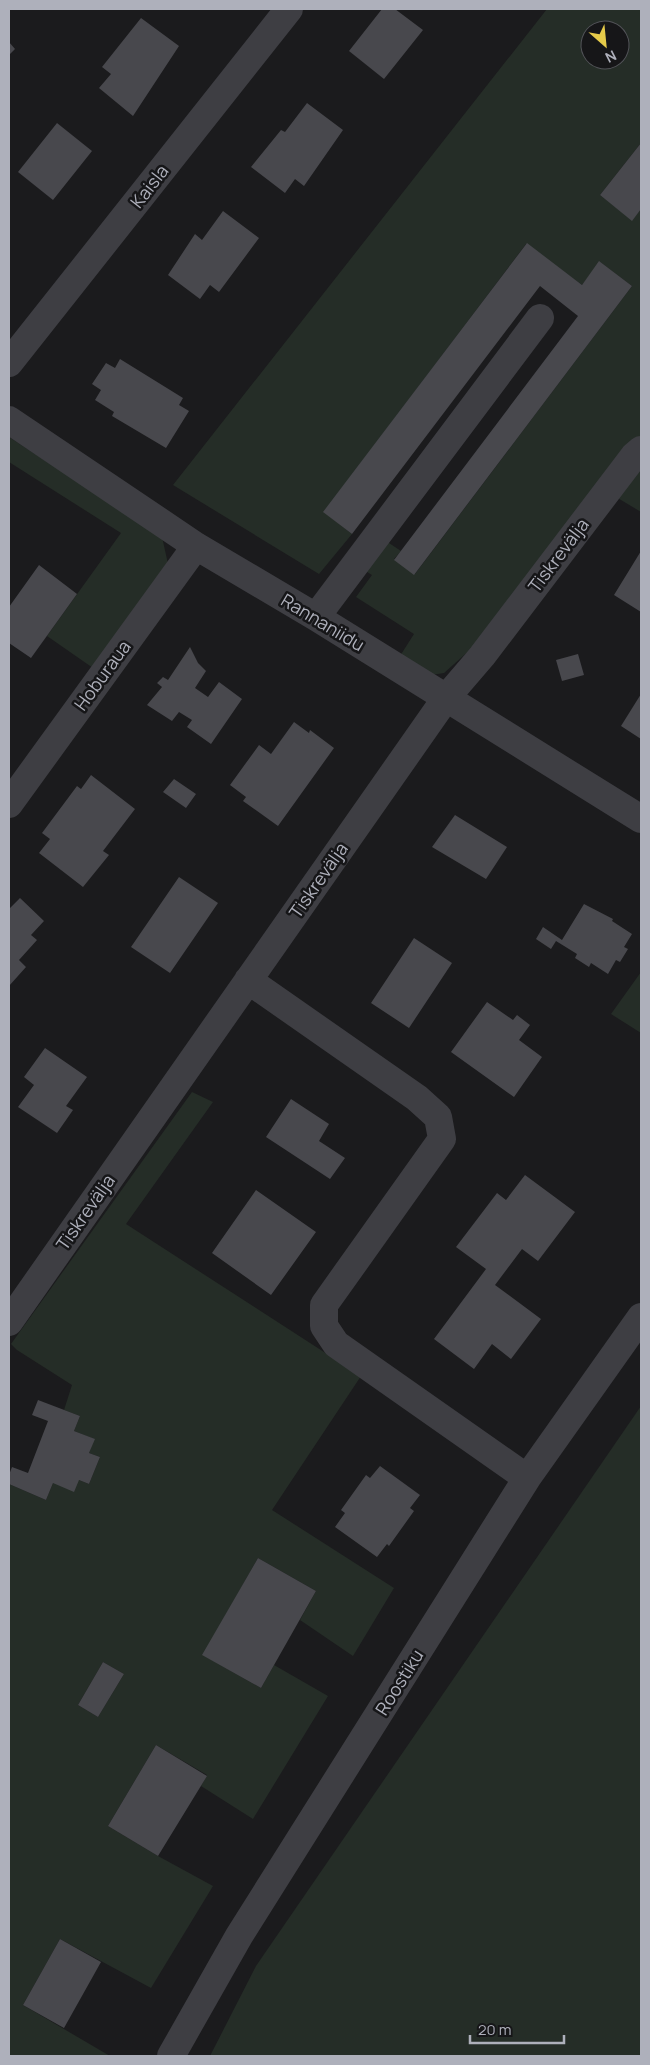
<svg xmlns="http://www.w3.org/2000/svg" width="650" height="2065" font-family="Manrope,sans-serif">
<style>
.green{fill:#252d27;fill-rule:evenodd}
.building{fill:#48484d}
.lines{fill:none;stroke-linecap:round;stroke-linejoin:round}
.minor{stroke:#3e3e43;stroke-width:28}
.labels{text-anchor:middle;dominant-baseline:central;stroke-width:5;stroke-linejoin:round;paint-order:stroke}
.street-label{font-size:18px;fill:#aeb0bb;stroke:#161618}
</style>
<rect width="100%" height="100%" fill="#1b1b1d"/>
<path class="green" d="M547,9H641V143L600,195L632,220L641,209V436L612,467L490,632L444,673L431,675L400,656L414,634L356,597L372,575L364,570L386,541L401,551L394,559L415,574L632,286L600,262L582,285L526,244L324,512L352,534L319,574L173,485ZM590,30H620V60H590Z
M9,437L162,537L168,564L93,668L47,636L121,533L9,462Z
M641,466V512L616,497Z
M641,972V1033L611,1014Z
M192,1092L213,1102L126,1224L361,1376L272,1510L394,1588L353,1656L300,1620L316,1591L258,1558L203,1655L261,1688L274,1665L328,1696L253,1819L201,1786L207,1775L156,1745L108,1826L158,1856L213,1886L151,1988L60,1939L23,2005L110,2056H9V1484L46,1500L53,1483L79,1480L89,1484L100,1457L89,1453L94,1439L74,1431L80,1416L64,1410L72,1385L17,1350L11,1344ZM103,1662L124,1674L98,1717L78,1705Z
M641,1406V2056H210L256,1966Z"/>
<path class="building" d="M382,9H395L423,30L384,79L349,51Z
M141,18L179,46L133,116L99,88L111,74L102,67Z
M9,42L15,49L9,55Z
M307,103L343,130L304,186L295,179L285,193L251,167L281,130L285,132Z
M57,123L92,151L53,200L18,172Z
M641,143V209L632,221L600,195Z
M223,211L259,238L219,292L210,285L200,299L168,275L195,234L202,240Z
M527,243L582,285L599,261L632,286L414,575L394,560L578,316L540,286L352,534L323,512Z
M120,359L183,398L179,405L189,411L166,448L112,416L114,412L95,400L101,390L92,384L106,363L115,368Z
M641,551V612L614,595Z
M39,565L77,594L31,658L9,643V607Z
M190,647L198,663L206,671L195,688L208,697L219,682L242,699L211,744L187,727L192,720L179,712L172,721L147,705L162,687L157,683L163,677L168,680Z
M578,654L584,675L562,681L556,660Z
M641,694V739L621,726Z
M294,722L309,733L310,730L334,748L278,826L243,801L246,797L230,785L259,745L271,754Z
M91,775L135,809L103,851L109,855L83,887L39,853L50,839L42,833L77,786L81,789Z
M174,779L196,794L186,808L163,792Z
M455,815L507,847L486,879L432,847Z
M179,877L218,903L170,973L131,947Z
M20,898L44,921L31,935L37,940L19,960L26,967L9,986V909Z
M584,904L613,919L612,921L632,934L624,947L628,949L620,962L616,960L608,974L591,963L589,967L575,958L577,954L556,941L551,949L536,939L543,927L562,940Z
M414,938L452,963L409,1028L371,1003Z
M487,1002L513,1020L517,1015L530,1025L519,1040L542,1057L514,1097L451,1052Z
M45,1048L87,1077L66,1106L73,1110L57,1133L18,1107L34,1085L24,1077Z
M291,1099L329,1124L319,1141L345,1158L330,1179L266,1137Z
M525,1175L575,1212L538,1261L522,1249L495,1285L541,1319L511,1359L492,1344L474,1369L434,1339L486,1269L456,1247L497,1193L506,1200Z
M256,1190L316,1232L271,1295L212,1253Z
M38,1400L80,1416L74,1431L95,1439L89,1453L100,1457L89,1484L79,1480L74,1492L53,1483L46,1500L9,1484V1475L12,1467L28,1473L48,1421L32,1415Z
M380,1466L420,1495L410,1508L414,1511L389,1546L387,1544L377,1557L335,1527L345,1513L341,1510L366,1475L370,1478Z
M258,1558L316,1591L261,1688L202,1655Z
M103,1662L124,1674L98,1717L78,1705Z
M156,1745L207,1776L158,1856L108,1826Z
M60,1939L101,1962L64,2028L23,2005Z"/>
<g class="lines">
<path class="minor" d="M9,363L289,9
M9,420L196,546L316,617L641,819
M316,617L540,318
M9,804L196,546
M248,980L417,1098L438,1117L442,1139L324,1305V1326L336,1344L527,1478
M9,1322L446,698L482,656L634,456L641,450
M171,2056L239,1936L527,1478L641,1317"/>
</g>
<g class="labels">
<g class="street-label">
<text transform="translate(149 186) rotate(-52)">Kaisla</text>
<text transform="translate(558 555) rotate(-53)">Tiskrevälja</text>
<text transform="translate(323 622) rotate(31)">Rannaniidu</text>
<text transform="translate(102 675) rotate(-54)">Hoburaua</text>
<text transform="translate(318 880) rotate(-55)">Tiskrevälja</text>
<text transform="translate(85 1212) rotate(-55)">Tiskrevälja</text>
<text transform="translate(399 1682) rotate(-58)">Roostiku</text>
</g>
</g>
<rect width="650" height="2065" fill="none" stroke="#aeb0bb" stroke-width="20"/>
<g transform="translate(605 45) rotate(153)"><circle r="24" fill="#161618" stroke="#535459"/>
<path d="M0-4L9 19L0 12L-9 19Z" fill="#e6cb4a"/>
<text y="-8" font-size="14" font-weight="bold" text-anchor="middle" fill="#aeb0bb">N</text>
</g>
<path d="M470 2035v8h94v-8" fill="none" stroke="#aeb0bb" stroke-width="2.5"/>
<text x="478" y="2035" font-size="15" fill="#aeb0bb" stroke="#161618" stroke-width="4" paint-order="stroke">20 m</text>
</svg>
